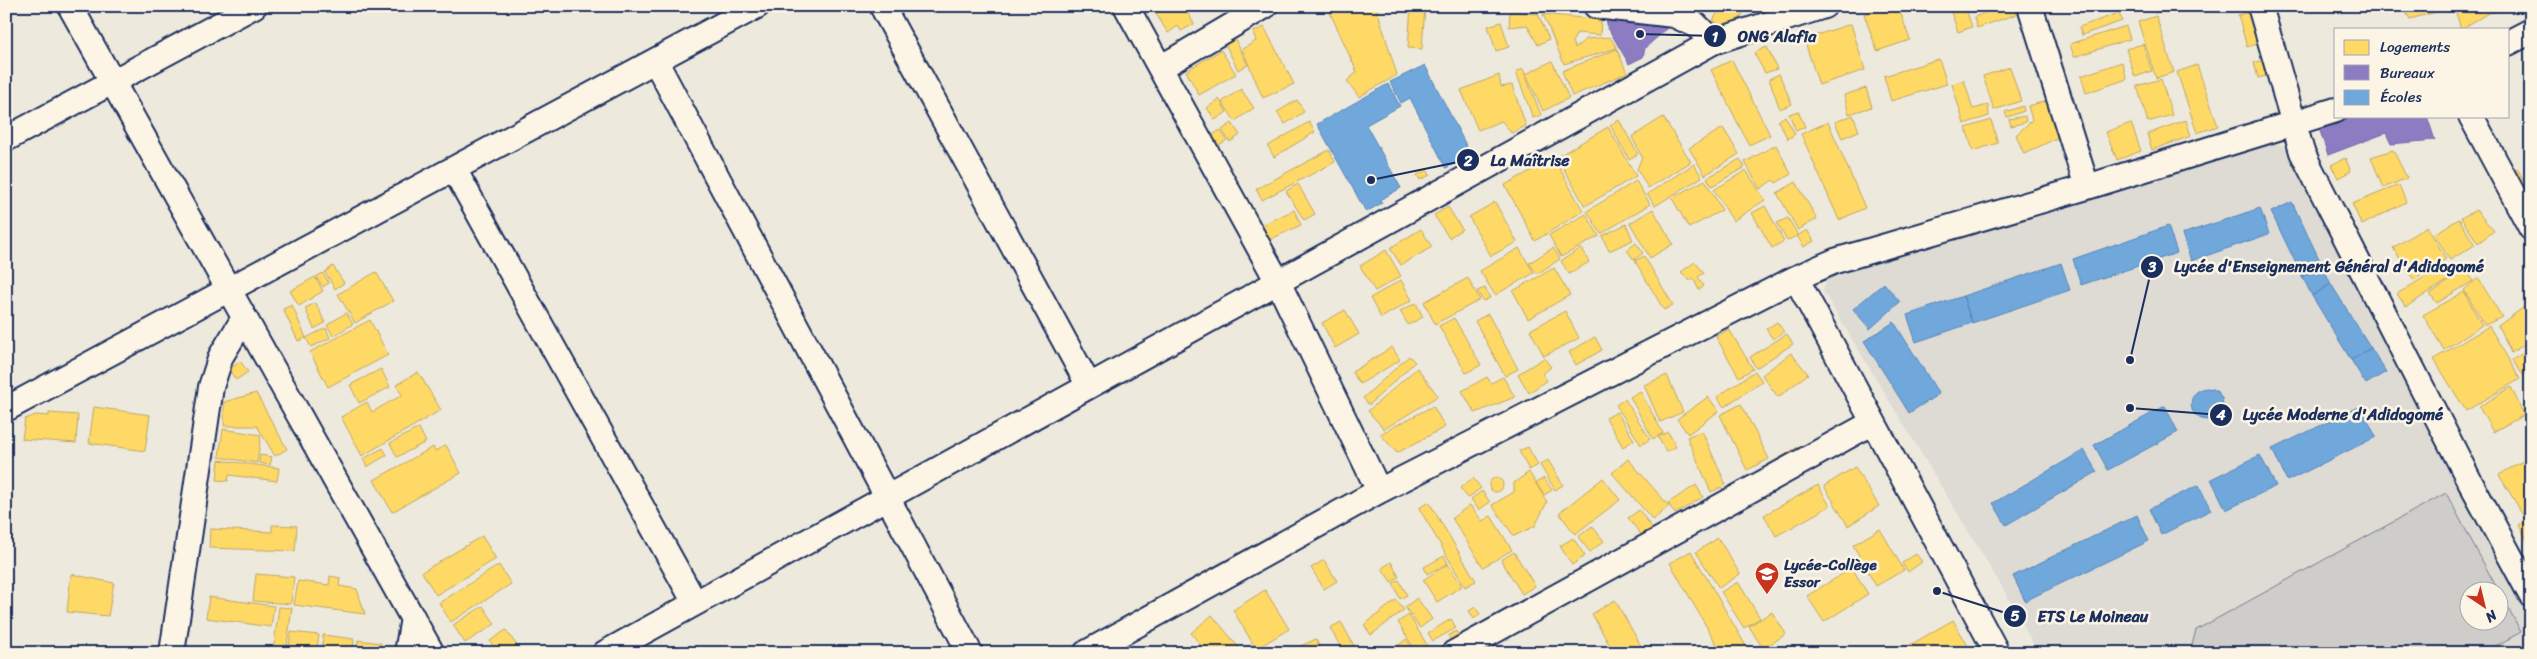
<svg xmlns="http://www.w3.org/2000/svg" width="2537" height="659" font-family="Sriracha,sans-serif">
<style>
.built{fill:#dedbd4;fill-rule:evenodd}
.green{fill:#cfcdca;stroke:#757e94}
.homes{fill:#ffd966;stroke:#bba664}
.offices{fill:#8e7cc3;stroke:#6c65a5}
.schools{fill:#6fa8dc;stroke:#5684b6}
.lines{fill:none;stroke-linecap:round;stroke-linejoin:round}
.minor-casing{stroke:#1b2f5e;stroke-width:28}
.minor{stroke:#fcf5e5;stroke-width:24}
.labels{text-anchor:middle;dominant-baseline:central;stroke-width:5;stroke-linejoin:round;paint-order:stroke}
.poi-label{font-size:15px;font-weight:bold;fill:#1b2f5e;stroke:#fcf5e5;text-anchor:start}
.leader{fill:none;stroke:#1b2f5e;stroke-width:2}
.callout-dot{fill:#1b2f5e;stroke:#fcf5e5;stroke-width:2}
.mark-label{font-size:15px;text-anchor:middle;font-weight:bold;fill:#fff}
.callout-label{font-size:16px;text-anchor:middle;font-weight:bold;fill:#1b2f5e;stroke:#fcf5e5;stroke-width:5;stroke-linejoin:round;paint-order:stroke}
</style>
<rect width="100%" height="100%" fill="#eee9dd"/>
<filter id="ink" filterUnits="userSpaceOnUse"><feTurbulence type="fractalNoise" baseFrequency=".02" numOctaves="2"/><feDisplacementMap in="SourceGraphic" scale="10" xChannelSelector="R" yChannelSelector="G"/><feConvolveMatrix kernelMatrix="1 2 1 2 8 2 1 2 1" color-interpolation-filters="sRGB"/></filter>
<g filter="url(#ink)">
<path class="built" d="M2273,142L2284,146L2531,615V648L2523,653H2038L2005,592L1823,291L1829,276ZM2470,592H2500V622H2470Z"/>
<path class="green" d="M2446,493L2499,592H2470V622H2500V592L2521,632L2483,653H2190L2196,630Z"/>
<path class="homes" d="M1151,6H1184L1194,24L1181,31L1178,26L1168,33Z
M1327,6H1376L1397,75L1359,97L1347,81L1357,72Z
M1411,6H1425L1422,49L1408,48Z
M1722,6H1748L1731,32L1713,20Z
M1885,6H1898L1910,40L1877,51L1864,14Z
M1949,6H1965L1972,27L1958,32Z
M2005,6H2015L2017,14L1977,28L1974,17Z
M2153,6H2179L2155,13Z
M2200,6H2223L2201,13Z
M2402,6H2446L2447,9L2410,19Z
M2454,6H2488L2490,12L2461,29Z
M2489,6H2503V7L2492,13Z
M2252,11L2261,43L2247,47L2238,15Z
M1510,12L1538,14L1549,39L1538,45L1527,25L1509,27Z
M2119,13L2122,21L2082,35L2079,27Z
M1543,14L1601,20L1600,35L1577,33L1572,42L1575,48L1586,39L1610,37L1617,48L1564,64Z
M2156,16L2174,72L2156,78L2138,22Z
M1501,22L1509,47L1496,51L1488,26Z
M1851,24L1865,70L1819,85L1804,39Z
M2126,26L2130,39L2074,57L2070,44Z
M1264,27L1294,84L1263,98L1242,49L1256,41L1253,32Z
M1235,39L1248,65L1238,70L1225,44Z
M2143,44L2152,71L2135,77L2126,49Z
M1767,47L1777,69L1765,73L1754,53Z
M1617,49L1627,73L1572,96L1562,71Z
M1221,50L1236,74L1199,95L1186,71Z
M1939,59L1947,84L1891,101L1884,76Z
M2267,59L2271,75L2258,78L2254,63Z
M1732,60L1770,135L1749,145L1711,70Z
M1552,61L1569,98L1543,111L1526,74Z
M2122,62L2127,79L2086,93L2081,76Z
M2197,65L2218,126L2197,133L2177,72Z
M2010,67L2021,101L1994,110L1983,76Z
M1523,69L1541,115L1533,118L1516,72Z
M1779,74L1792,104L1780,109L1769,79Z
M1499,75L1501,87L1512,85L1526,126L1511,133L1502,121L1478,130L1461,90Z
M2161,79L2172,115L2148,122L2137,86Z
M1964,80L1973,109L1988,105L1989,116L1964,124L1952,84Z
M1866,88L1872,107L1849,114L1844,95Z
M1241,89L1254,108L1235,121L1222,102Z
M1219,99L1227,112L1215,120L1207,108Z
M1297,100L1304,112L1285,124L1277,112Z
M2050,100L2059,137L2024,154L2016,135L2032,120L2028,106Z
M2023,106L2024,111L2007,117L2005,112Z
M1798,111L1805,127L1796,131L1789,114Z
M1853,115L1859,131L1842,138L1835,122Z
M1785,116L1795,134L1788,139L1778,121Z
M2025,116L2026,122L2011,126L2009,119Z
M1663,117L1691,162L1648,188L1637,169L1642,157L1632,137Z
M1619,120L1638,154L1629,159L1610,125Z
M1991,120L1998,143L1973,151L1966,128Z
M2186,120L2191,136L2152,150L2147,134Z
M1309,122L1315,132L1274,157L1268,146Z
M1828,122L1865,208L1839,220L1801,134Z
M1232,123L1240,135L1230,142L1222,130Z
M2131,123L2141,151L2117,160L2106,132Z
M1608,127L1636,176L1585,206L1557,157Z
M1723,128L1739,154L1705,175L1689,148Z
M1220,130L1227,140L1216,147L1210,137Z
M1776,145L1791,174L1776,183L1773,180L1760,189L1745,162Z
M1329,150L1335,162L1262,200L1256,189Z
M2393,150L2407,178L2383,188L2371,157Z
M1554,158L1583,211L1535,241L1505,185Z
M2345,158L2351,171L2338,178L2331,165Z
M1740,159L1745,167L1712,186L1707,178Z
M1694,164L1702,177L1655,206L1647,194Z
M2517,168L2523,179L2514,184L2508,173Z
M1427,170L1430,175L1420,180L1417,175Z
M1746,170L1765,200L1733,221L1714,190Z
M1705,180L1722,210L1689,228L1672,198Z
M1636,181L1650,204L1601,234L1587,211Z
M1796,182L1817,219L1798,230L1777,193Z
M1298,184L1315,214L1304,220L1286,191Z
M2399,185L2406,202L2362,225L2352,204Z
M1495,202L1517,242L1491,256L1469,217Z
M1765,206L1784,241L1772,248L1752,213Z
M1448,207L1462,229L1449,238L1434,215Z
M1653,209L1673,244L1650,258L1630,223Z
M1294,210L1301,225L1267,241L1260,226Z
M2476,210L2494,231L2478,243L2461,218Z
M1586,214L1599,236L1561,257L1549,235Z
M1788,218L1798,235L1787,241L1777,223Z
M2459,219L2475,245L2450,260L2434,234Z
M1626,224L1633,240L1609,251L1602,236Z
M2427,226L2446,259L2414,280L2393,248Z
M1421,229L1432,247L1401,265L1390,248Z
M1807,230L1814,241L1804,247L1797,236Z
M1636,243L1643,253L1634,260L1627,250Z
M1519,248L1534,273L1495,295L1480,271Z
M1553,248L1560,259L1537,274L1529,263Z
M1581,248L1589,262L1569,274L1561,261Z
M1386,250L1401,276L1375,291L1360,266Z
M1644,256L1673,305L1664,310L1635,261Z
M1695,262L1704,273L1698,277L1704,286L1699,290L1693,278L1690,281L1681,272Z
M2446,264L2456,275L2406,307L2397,294Z
M333,266L344,283L335,289L325,272Z
M1554,268L1570,295L1528,319L1513,291Z
M2466,269L2473,281L2437,303L2430,294Z
M376,272L393,301L355,323L338,294Z
M323,273L329,283L323,287L316,277Z
M315,277L323,291L299,306L290,291Z
M1468,278L1480,300L1435,324L1424,302Z
M2478,278L2502,317L2485,325L2464,290Z
M1401,280L1412,300L1381,318L1370,298Z
M1485,288L1490,298L1483,301L1477,291Z
M2464,292L2482,325L2444,350L2423,315Z
M2531,302V340L2511,353L2498,326Z
M316,303L325,323L314,329L305,308Z
M1416,303L1423,317L1408,325L1400,311Z
M292,305L306,338L298,341L283,309Z
M1345,310L1359,334L1335,348L1322,323Z
M1565,311L1579,338L1544,356L1530,330Z
M346,313L353,324L333,336L327,325Z
M1488,314L1518,369L1505,376L1475,321Z
M1454,318L1481,365L1466,373L1439,326Z
M370,320L388,355L328,387L310,352Z
M1777,322L1784,332L1773,339L1766,329Z
M2489,326L2520,379L2466,411L2434,359Z
M326,328L330,338L311,347L306,338Z
M1729,329L1753,369L1739,377L1716,337Z
M1787,334L1793,344L1756,368L1750,357Z
M1595,337L1602,350L1576,365L1569,352Z
M1392,347L1400,360L1360,384L1352,372Z
M2531,348V371L2523,375L2512,360Z
M1791,353L1808,374L1778,397L1762,375Z
M1409,356L1415,362L1369,405L1363,398Z
M1544,358L1551,367L1542,374L1547,380L1529,393L1518,374Z
M240,361L248,372L236,380L229,370Z
M1417,368L1438,396L1384,429L1368,411Z
M381,369L390,387L359,403L350,385Z
M1755,371L1762,381L1724,407L1717,397Z
M418,372L441,410L362,456L341,417L367,402L372,412L402,395L396,385Z
M1667,375L1683,412L1660,422L1644,385Z
M1487,377L1491,383L1503,377L1515,397L1475,413L1462,391Z
M2511,387L2524,415L2493,432L2479,407Z
M1640,391L1663,433L1653,439L1630,397Z
M256,393L287,449L275,456L257,426H224V402Z
M1708,397L1719,411L1688,434L1677,419Z
M1625,399L1650,439L1641,445L1616,405Z
M1741,404L1769,459L1747,470L1720,415Z
M1433,406L1445,427L1397,453L1380,434Z
M94,407L150,415L145,451L89,443Z
M1617,412L1634,440L1623,447L1606,418Z
M49,413L78,415L76,443L22,439L25,419L36,415L49,416Z
M419,428L426,442L397,457L390,443Z
M223,429L261,435L257,463L219,457Z
M1702,431L1726,485L1711,492L1687,437Z
M1668,432L1676,447L1666,452L1658,437Z
M446,445L461,473L392,512L374,480L433,447L435,451Z
M1528,447L1538,465L1529,470L1519,451Z
M1798,447L1801,451L1772,469L1769,464Z
M383,448L387,455L367,467L363,459Z
M260,455L272,457L270,465L259,463Z
M2531,456V512L2524,516L2499,475Z
M1628,459L1669,506L1653,520L1612,473Z
M219,460L279,468L277,481L229,475L228,481L217,480Z
M1548,460L1563,485L1555,490L1540,465Z
M1855,467L1879,506L1848,526L1824,486Z
M1529,472L1547,502L1535,526L1514,536L1492,505L1514,492V483Z
M1489 485a7 7 0 1 1 14 0a7 7 0 1 1-14 0Z
M1473,478L1481,488L1468,498L1460,488Z
M1544,478L1552,490L1544,495L1536,483Z
M1603,478L1620,500L1575,534L1559,513Z
M1696,485L1703,497L1675,514L1668,503Z
M1818,485L1830,506L1776,536L1764,515Z
M1482,491L1490,502L1479,510L1471,499Z
M1429,502L1476,581L1465,587L1419,508Z
M1470,505L1482,521L1491,516L1512,550L1483,567L1452,518Z
M1639,510L1653,529L1643,537L1628,518Z
M2526,519L2531,529V547L2519,525Z
M272,525L297,526L295,551L209,548L210,529L272,532Z
M1592,526L1604,541L1590,552L1578,537Z
M1880,529L1904,570L1876,586L1853,545Z
M482,536L496,559L436,595L422,572Z
M1573,538L1585,556L1572,565L1560,546Z
M1718,538L1740,574L1719,588L1696,552Z
M1691,551L1750,653H1703L1717,645L1670,563Z
M1514,552L1535,586L1522,594L1501,560Z
M1916,554L1922,562L1908,572L1902,563Z
M1444,556L1448,563L1427,574L1424,567Z
M1324,560L1337,581L1324,589L1311,568Z
M1391,562L1399,577L1391,582L1382,568Z
M1448,564L1462,586L1437,602L1423,580Z
M499,565L511,584L451,622L439,603Z
M1852,568L1868,594L1824,622L1807,596Z
M71,574L114,583L108,616L67,612Z
M256,574L294,577L291,604L253,601Z
M330,576L340,578L339,586L357,589L365,614L294,605L298,581L329,585Z
M1399,580L1407,595L1400,599L1393,583Z
M1738,582L1760,618L1744,628L1721,592Z
M1265,590L1289,629L1256,649L1233,610Z
M209,597L274,606L271,627L206,618Z
M1417,598L1432,619L1420,628L1405,607Z
M1396,600L1404,610L1371,635L1364,625Z
M1615,600L1645,653H1614L1592,614Z
M483,606L495,624L465,643L453,625Z
M279,607L292,608L286,653H268L273,652Z
M1475,607L1480,614L1474,619L1469,611Z
M1772,612L1786,634L1763,649L1749,626Z
M1212,615L1240,649L1235,653H1207L1191,633Z
M1409,615L1427,645L1416,652L1398,622Z
M1451,619L1456,628L1433,641L1428,633Z
M1953,620L1972,653L1898,652Z
M1341,622L1358,653H1344L1330,628Z
M506,630L522,653H498L490,641Z
M1456,631L1461,638L1453,643L1448,636Z
M291,632L319,635L317,648L322,649L323,635L354,639L353,650H357L358,640L381,643L379,653H288Z
M1316,639L1322,653H1293L1292,650Z
M1406,639L1414,650L1410,653H1389Z"/>
<path class="offices" d="M1606,20L1670,26L1645,48L1643,57L1629,64L1608,28Z
M2343,116H2427L2435,140L2391,144L2386,133L2328,155L2318,125Z"/>
<path class="schools" d="M1425,65L1471,155L1446,168L1410,98L1401,103L1390,82Z
M1388,84L1400,106L1366,125L1401,188L1380,200L1382,203L1366,212L1317,124Z
M2292,202L2323,267L2302,276L2271,212Z
M2260,208L2269,234L2191,261L2182,234Z
M2168,226L2177,253L2081,285L2073,259Z
M2061,263L2070,290L1972,323L1963,296Z
M2323,267L2331,284L2312,296L2302,276Z
M1884,283L1900,302L1870,329L1853,309Z
M2331,284L2371,348L2351,360L2312,296Z
M1963,296L1972,323L1916,342L1907,315Z
M1894,322L1939,394L1909,413L1864,341Z
M2371,348L2386,372L2366,384L2351,360Z
M2191 404a16 16 0 1 1 32 0a16 16 0 1 1-32 0Z
M2165,406L2178,432L2108,470L2094,445Z
M2361,406L2376,437L2287,481L2272,449Z
M2084,450L2097,472L2006,525L1993,503Z
M2260,455L2276,486L2226,510L2211,479Z
M2199,485L2211,510L2161,535L2149,509Z
M2137,515L2149,541L2025,601L2013,576Z"/>
<g class="lines">
<defs>
<path id="minor" d="M70,6L432,653
M882,6L1089,386
M1126,6L1278,282L1379,491
M1596,6L1674,15L1696,25L1713,42
M2030,6L2087,187
M2260,6L2302,152L2470,482L2531,595
M2508,43L2531,31
M656,62L970,653
M1160,68L1265,6
M2471,116L2531,228
M6,139L254,6
M454,169L695,603
M1796,278L1997,653
M6,409L757,6
M172,653L211,387L221,356L244,318
M407,653L413,618
M605,653L1713,42L1824,6
M1086,653L1379,491L1796,278L1835,261L2087,187L2336,110
M1454,653L1872,423"/>
</defs>
<use href="#minor" class="minor-casing"/>
<use href="#minor" class="minor"/>
</g>
</g>
<defs>
<symbol id="school-pin" viewBox="-11 -11 22 30"><path d="M0 17L-7.5 6A9.5 9.5 0 1 1 7.5 6Z" fill="#c8321e" stroke="#fcf5e5"/><path d="M0-5L7-2L0 1L-7-2ZM-4 1L0 2.5L4 1V4Q0 6-4 4Z" fill="#fff"/></symbol>
</defs>
<g fill-rule="evenodd">
<use href="#school-pin" x="1753" y="560" width="28" height="38"/>
</g>
<g class="labels">
<g class="poi-label">
<text x="1784" y="565">Lycée-Collège<tspan x="1784" dy="17">Essor</tspan></text>
</g>
</g>
<path class="leader" d="M1640 34L1715 36M1371 180L1468 160M2130 360L2152 267M2130 408L2221 415M1937 591L2015 616"/>
<g class="callout-dot">
<circle cx="1640" cy="34" r="5"/>
<circle cx="1371" cy="180" r="5"/>
<circle cx="2130" cy="360" r="5"/>
<circle cx="2130" cy="408" r="5"/>
<circle cx="1937" cy="591" r="5"/>
<circle cx="1715" cy="36" r="12"/>
<circle cx="1468" cy="160" r="12"/>
<circle cx="2152" cy="267" r="12"/>
<circle cx="2221" cy="415" r="12"/>
<circle cx="2015" cy="616" r="12"/>
</g>
<g class="mark-label">
<text x="1715" y="42">1</text>
<text x="1468" y="166">2</text>
<text x="2152" y="272">3</text>
<text x="2221" y="420">4</text>
<text x="2015" y="621">5</text>
</g>
<g class="callout-label">
<text x="1777" y="42">ONG Alafia</text>
<text x="1530" y="166">La Maîtrise</text>
<text x="2329" y="272">Lycée d'Enseignement Général d'Adidogomé</text>
<text x="2343" y="420">Lycée Moderne d'Adidogomé</text>
<text x="2093" y="622">ETS Le Moineau</text>
</g>
<rect width="2537" height="659" fill="none" stroke="#fcf5e5" stroke-width="25"/>
<rect x="12" y="12" width="2512" height="634" fill="none" stroke="#1b2f5e" stroke-width="2" filter="url(#ink)"/>
<rect x="2334" y="28" width="175" height="90" fill="#fcf5e5" stroke="#a2a6af"/>
<rect x="2344" y="40" width="25" height="15" fill="#ffd966" stroke="#a2a6af"/>
<text x="2380" y="52" font-size="15" fill="#1b2f5e">Logements</text>
<rect x="2344" y="65" width="25" height="15" fill="#8e7cc3" stroke="#a2a6af"/>
<text x="2380" y="78" font-size="15" fill="#1b2f5e">Bureaux</text>
<rect x="2344" y="90" width="25" height="15" fill="#6fa8dc" stroke="#a2a6af"/>
<text x="2380" y="102" font-size="15" fill="#1b2f5e">Écoles</text>
<g transform="translate(2484 606) rotate(145)"><circle r="24" fill="#fcf5e5" stroke="#a2a6af"/>
<path d="M0-4L9 19L0 12L-9 19Z" fill="#c8321e"/>
<text y="-8" font-size="14" font-weight="bold" text-anchor="middle" fill="#1b2f5e">N</text>
</g>
</svg>
